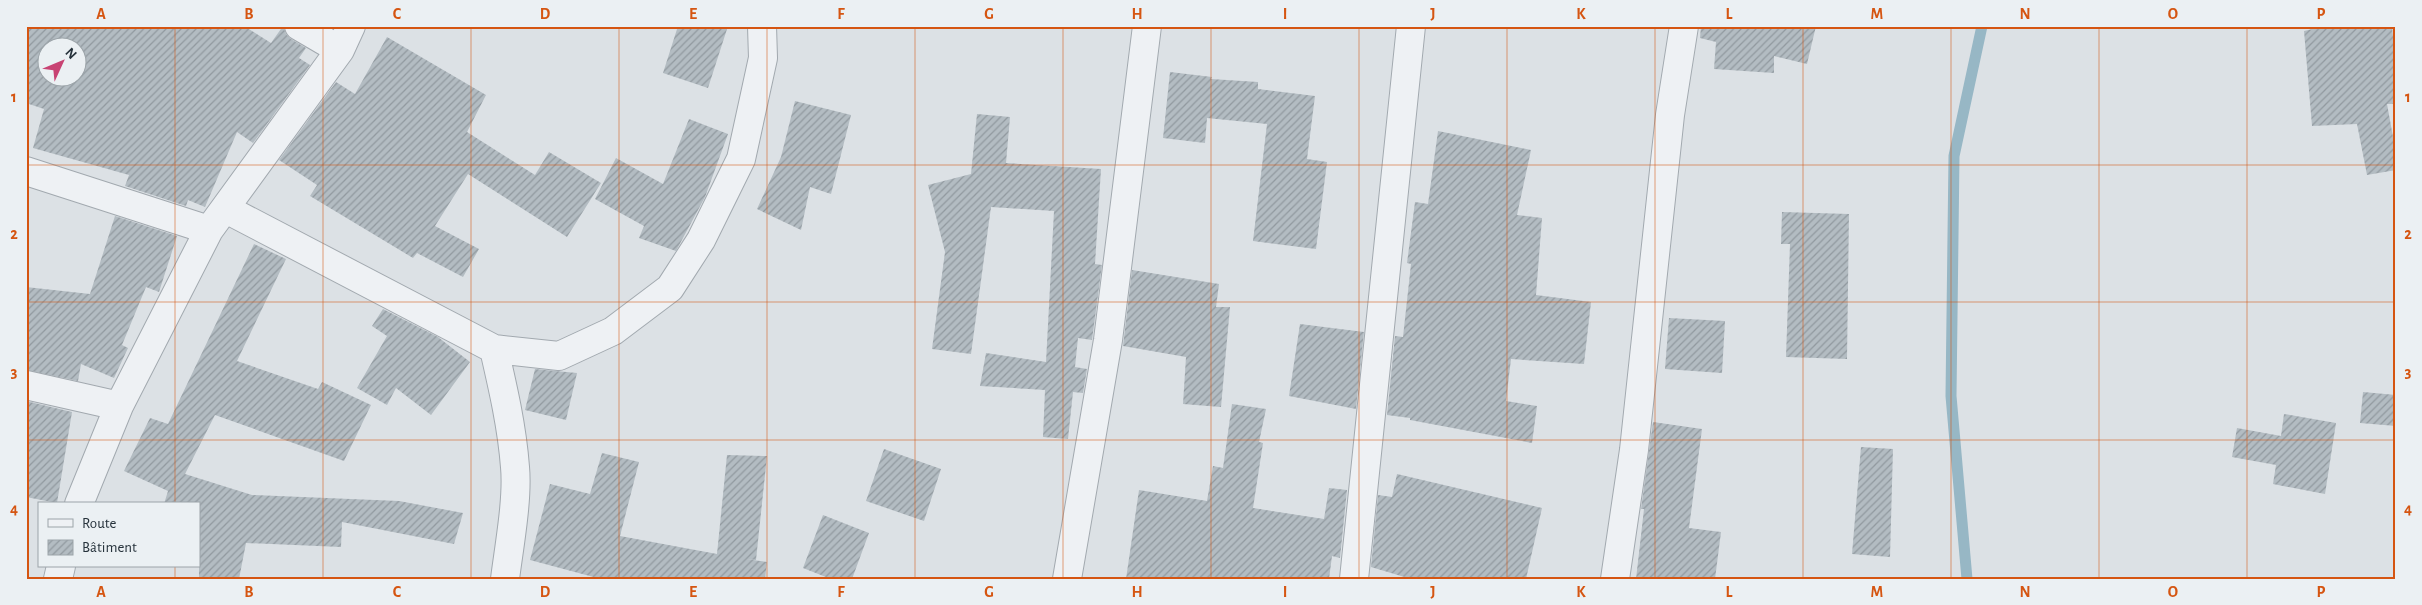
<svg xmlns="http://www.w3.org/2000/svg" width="2422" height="605" font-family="'Alegreya Sans',sans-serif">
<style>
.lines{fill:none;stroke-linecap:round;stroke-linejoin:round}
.stream{stroke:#97b7c5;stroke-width:11}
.building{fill:url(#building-hatch);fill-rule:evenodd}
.minor-casing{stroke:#a2a9af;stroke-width:30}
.minor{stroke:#eef1f4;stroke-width:28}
.grid{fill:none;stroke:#d55511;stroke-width:1;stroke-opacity:0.55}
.neatline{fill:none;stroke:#d55511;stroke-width:2}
.grid-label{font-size:16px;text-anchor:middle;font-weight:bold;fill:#d55511}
</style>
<defs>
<pattern id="building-hatch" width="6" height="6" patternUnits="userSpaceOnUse" patternTransform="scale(1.25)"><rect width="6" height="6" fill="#b3bcc2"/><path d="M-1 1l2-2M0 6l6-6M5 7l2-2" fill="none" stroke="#91999f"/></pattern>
</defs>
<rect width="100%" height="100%" fill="#dce1e5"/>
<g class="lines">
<path class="stream" d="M1967,579L1951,396L1954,156L1982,26"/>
</g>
<path class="building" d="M26,26H244L271,43L283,26L286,34L291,39L306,48L299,58L310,65L253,143L237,132L205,207L188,200L186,206L125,186L129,175L33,148L44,109L26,103ZM48,48H78V78H48Z
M678,26H728L708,88L663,73Z
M1701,26H1816L1807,64L1774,56V73L1714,69L1716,42L1700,38Z
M2325,26H2392L2396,69V104H2387L2396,153V170L2367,175L2357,124L2312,126L2304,31Z
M387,37L486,95L467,132L535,175L549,152L601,183L567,237L468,174L435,226L479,249L463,277L417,253L413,258L310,196L317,185L279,160L336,82L355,94Z
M1170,72L1212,77L1211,79L1258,82V89L1315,96L1307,159L1327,162L1316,249L1253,241L1267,124L1207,118L1205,143L1163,138Z
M795,101L851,115L831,194L810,187L801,230L757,209L781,157Z
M977,114L1010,117L1006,163L1101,169L1095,264L1102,265L1092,340L1078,338L1075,367L1087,369L1083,393L1073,392L1068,439L1043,437L1045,390L980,386L986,353L1046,362L1054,211L991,207L971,354L932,349L945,252L928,185L971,174Z
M689,119L728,134L705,197L676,251L639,238L644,226L595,199L616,158L663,184Z
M1438,131L1531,150L1517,215L1542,218L1536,295L1591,302L1584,364L1511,359L1506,401L1537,406L1532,443L1410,420V418L1387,415L1395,336L1403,337L1411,264L1407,263L1415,202L1428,204Z
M1782,212L1849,214L1847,359L1786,357L1790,244H1781Z
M115,216L177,236L159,292L146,287L122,345L128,348L114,378L81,364L78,381L26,370V287L90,294Z
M254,244L286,259L237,361L318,389L322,382L371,405L344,461L215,415L185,474L252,495L399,501L463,513L454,544L342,522L341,547L246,543L239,579H199V504H164L168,491L124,471L150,418L168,424Z
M1132,270L1219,284L1216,307H1230L1221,407L1183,404L1186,357L1123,346Z
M383,309L438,337L470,362L431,415L396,388L387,405L357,388L387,336L372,326Z
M1669,318L1725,321L1722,373L1665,369Z
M1300,324L1364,332L1356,409L1289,396Z
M535,369L577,373L566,420L525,410Z
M2363,392L2396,395V426L2360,423Z
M26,401L72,412L57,503L26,497Z
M1232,404L1266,409L1259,442L1263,443L1253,508L1324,519L1329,488L1347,490L1340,558L1332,556L1329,579H1126L1139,490L1207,501L1213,466L1223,468Z
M2284,414L2336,423L2325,494L2273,484L2276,465L2232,457L2237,428L2281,436Z
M1653,422L1702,429L1689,528L1721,532L1715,579H1636L1644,509H1641Z
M1861,447L1893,449L1890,557L1852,554Z
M884,449L941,469L924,521L866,501Z
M602,453L639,462L620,536L717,554L727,455L767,456L756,560L746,559L767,562L765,579H601L530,560L550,484L590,494Z
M1397,474L1542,508L1526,579H1411L1371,567L1378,495L1392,497Z
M823,515L869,533L852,579H831L803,568Z"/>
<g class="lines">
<defs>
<path id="minor" d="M299,26L340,50
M26,171L209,230
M226,209L494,349L559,356L613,331L670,288L701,240L741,159L763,58L762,26
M494,349C503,388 512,427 515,467C518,499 509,547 505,579
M26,385L119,406
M79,504L119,406L209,230L340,50L351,26
M58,579L61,566
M1067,579L1108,340L1147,26
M1354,579L1411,26
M1615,579L1634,450L1670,115L1684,26"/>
</defs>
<use href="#minor" class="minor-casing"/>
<use href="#minor" class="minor"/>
</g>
<path class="grid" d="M175,26V504M323,26V579M471,26V579M619,26V579M767,26V579M915,26V579M1063,26V579M1211,26V579M1359,26V579M1507,26V579M1655,26V579M1803,26V579M1951,26V579M2099,26V579M2247,26V579M26,165H2396M26,302H2396M26,440H2396M175,566V579"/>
<rect width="2422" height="605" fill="none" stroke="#ebf0f3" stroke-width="55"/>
<rect x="38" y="502" width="162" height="65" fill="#ebf0f3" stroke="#9ca4a9"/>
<rect x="48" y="519" width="25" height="8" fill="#eef1f4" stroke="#9ca4a9"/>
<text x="82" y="528" font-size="15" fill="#26323b">Route</text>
<rect x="48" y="540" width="25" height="15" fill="url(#building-hatch)" stroke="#9ca4a9"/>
<text x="82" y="552" font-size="15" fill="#26323b">Bâtiment</text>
<g transform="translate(62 62) rotate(46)"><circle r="24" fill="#ebf0f3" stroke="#9ca4a9"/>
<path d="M0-4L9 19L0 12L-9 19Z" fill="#c84373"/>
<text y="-8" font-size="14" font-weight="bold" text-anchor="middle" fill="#26323b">N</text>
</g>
<rect x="28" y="28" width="2366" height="550" class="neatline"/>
<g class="grid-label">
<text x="101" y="19">A</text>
<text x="249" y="19">B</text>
<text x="397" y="19">C</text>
<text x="545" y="19">D</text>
<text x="693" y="19">E</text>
<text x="841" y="19">F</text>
<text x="989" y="19">G</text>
<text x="1137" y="19">H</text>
<text x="1285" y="19">I</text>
<text x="1433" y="19">J</text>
<text x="1581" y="19">K</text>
<text x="1729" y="19">L</text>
<text x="1877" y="19">M</text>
<text x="2025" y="19">N</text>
<text x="2173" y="19">O</text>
<text x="2321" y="19">P</text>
<text x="14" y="102">1</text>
<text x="2408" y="102">1</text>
<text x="14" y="239">2</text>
<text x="2408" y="239">2</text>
<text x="14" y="377">3</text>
<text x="2408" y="377">3</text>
<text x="14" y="514">4</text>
<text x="2408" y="514">4</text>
<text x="101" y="597">A</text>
<text x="249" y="597">B</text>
<text x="397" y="597">C</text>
<text x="545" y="597">D</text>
<text x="693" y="597">E</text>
<text x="841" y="597">F</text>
<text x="989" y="597">G</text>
<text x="1137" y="597">H</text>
<text x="1285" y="597">I</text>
<text x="1433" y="597">J</text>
<text x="1581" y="597">K</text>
<text x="1729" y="597">L</text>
<text x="1877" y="597">M</text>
<text x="2025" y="597">N</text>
<text x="2173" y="597">O</text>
<text x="2321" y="597">P</text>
</g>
</svg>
